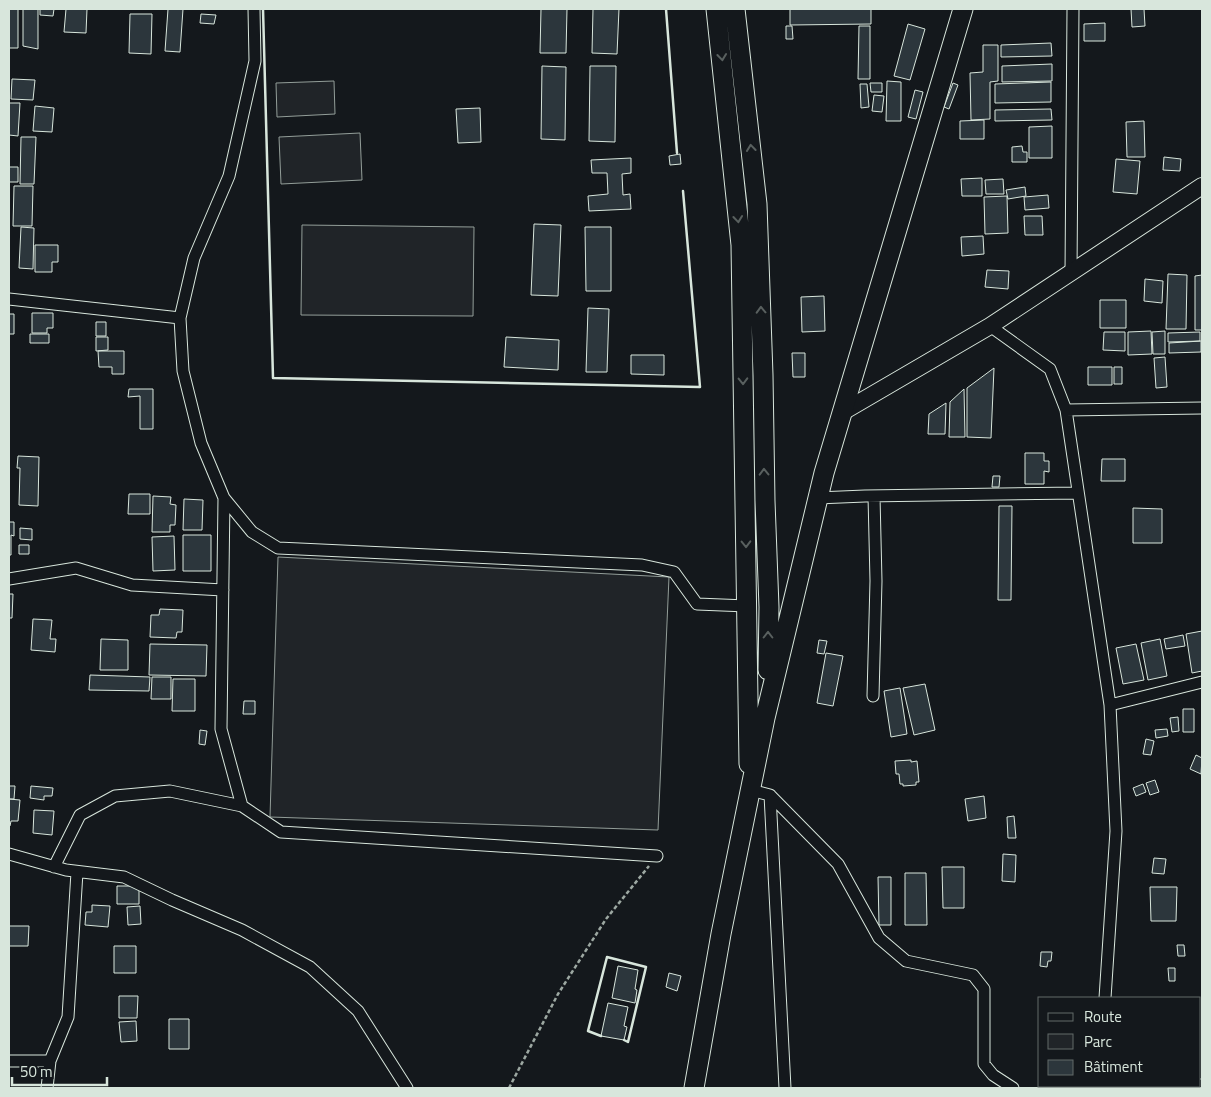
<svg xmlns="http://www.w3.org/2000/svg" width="1211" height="1097" font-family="'Titillium Web',sans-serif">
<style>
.green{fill:#202428;stroke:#939e99}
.building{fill:#2c363c;stroke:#d8e6dc}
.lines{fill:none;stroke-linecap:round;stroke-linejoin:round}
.street-casing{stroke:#d8e6dc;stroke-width:13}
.secondary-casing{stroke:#d8e6dc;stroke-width:18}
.primary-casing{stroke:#d8e6dc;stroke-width:21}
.path{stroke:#9da8a2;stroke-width:2.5;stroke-dasharray:4 2.5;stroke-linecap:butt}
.street{stroke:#14181c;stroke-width:11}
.secondary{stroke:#14181c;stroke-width:16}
.primary{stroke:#14181c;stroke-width:19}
.wall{stroke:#d8e6dc;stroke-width:2.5}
.oneway{stroke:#59605f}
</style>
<rect width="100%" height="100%" fill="#14181c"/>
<path class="green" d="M334,81L335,114L277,117L276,83Z
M360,133L362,180L281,184L279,137Z
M302,225L474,227L473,316L301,315Z
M278,557L669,577L658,830L270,817Z"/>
<path class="building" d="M9,9H18V48H9Z
M23,9H38V49L23,46Z
M40,9H54L53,16L40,15Z
M66,9H87L86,33L64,32Z
M168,9H183L180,52L165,51Z
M541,9H567L566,53H540Z
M593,9H619L617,54L592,53Z
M790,9H871V24L790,25Z
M1131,9H1144L1145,26L1132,27Z
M130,14H152L151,54L129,53Z
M201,14L216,15L214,24L200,23Z
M1105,23V41H1084V24Z
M908,24L925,29L910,80L894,76Z
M786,26H792L793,39H786Z
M859,26H870V79H858Z
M1051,43L1052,56L1001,57V45Z
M983,45H998V81L990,82V119L971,120L970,73L983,72Z
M1052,64V81L1002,82V66Z
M542,66L566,67L565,140L541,139Z
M590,66H616L615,142L589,141Z
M12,79L35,80L33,100L11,99Z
M887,81L901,82V121H886Z
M1051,82V102L995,103V84Z
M870,83H882V92H871Z
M953,83L958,85L949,109L944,107Z
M860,84H867L869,107L861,108Z
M915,90L923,92L916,119L908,117Z
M874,95L884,96L882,112L872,111Z
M9,103H20L18,136L9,135Z
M35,106L54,108L52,132L33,131Z
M480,108L481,142L458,143L456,109Z
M1051,109L1052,120L995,121V110Z
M984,120V139H960V121Z
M1144,121L1145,157H1127L1126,122Z
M1052,126V158H1029V127Z
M21,137H36L34,184H20Z
M1022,146L1023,152H1027V162H1012V147Z
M680,154L681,164L670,165L669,156Z
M1164,157L1181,159L1180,171L1163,170Z
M631,158V173L622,174L623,195L630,194L631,209L589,211L588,196L608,194L607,173H592L591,160Z
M1116,159L1140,161L1137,194L1113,192Z
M9,167H18V182H9Z
M982,178V196H962L961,179Z
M1003,179L1004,194H986L985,180Z
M14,186H33L32,226H13Z
M1025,187L1026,196L1008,199L1006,190Z
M1048,195L1049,208L1025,210L1024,197Z
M1007,196L1008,233L985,234L984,197Z
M1024,216H1042L1043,235H1025Z
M534,224L561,225L558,296L531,295Z
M21,227L34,228L33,269L19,268Z
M585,227H611V291H586Z
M983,236L984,254L962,256L961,237Z
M35,245H58V262H52V272H35Z
M987,270L1009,271L1008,289L985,287Z
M1168,274L1187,275L1186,329H1166Z
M1202,275V330H1195V276Z
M1145,279L1163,281L1162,303L1144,301Z
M824,296L825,331L802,332L801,297Z
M1100,300H1126V328H1100Z
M588,308L609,309L607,372H586Z
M32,313H53V328H47V333H32Z
M9,314H14V334H9Z
M96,322H106V336H96Z
M1151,331L1152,354L1128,355V332Z
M1165,331V354H1153L1152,332Z
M1104,332H1125V351L1103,350Z
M1200,332V341L1168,342V333Z
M30,334H49V343H30Z
M96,337H108V350L96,351Z
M506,337L559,340L558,370L504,367Z
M1201,341V352L1169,353V343Z
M98,351H124V374H112V367H99Z
M792,353H805V377H793Z
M631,355H664V375L631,374Z
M1165,357L1167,387L1156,388L1154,358Z
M1088,367H1112V385H1088Z
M1114,367H1122V384H1114Z
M994,368L991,438L967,437V388Z
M129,389H153V429H140V396L128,397Z
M964,389L965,437H949L950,402Z
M946,403L945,434H928L929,414Z
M1025,453H1044V461H1049V472L1044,471V484H1025Z
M18,456L39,457L38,506L19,505L20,468H17Z
M1102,459H1125V481H1101Z
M993,476H1000L999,487H992Z
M129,494H150V514H128Z
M153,496L171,497L170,504L176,505L175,525H170V532H152Z
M184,499L203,500L202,530H183Z
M999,506H1012L1011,600H998Z
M1133,508L1162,509V543H1133Z
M9,522H14V536L11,535V555H9Z
M20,528L32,529V540L20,539Z
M183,535H211V571H183Z
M174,536L175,570L153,571L152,537Z
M19,545H29V554H19Z
M9,594H13L12,618H9Z
M160,609L183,610L182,632H177L176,638L150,637L151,615H159Z
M33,619L52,620L50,639H56L55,652L31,650Z
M1202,631V671L1192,673L1186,634Z
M1183,635L1185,646L1166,649L1164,639Z
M101,639L128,640V670H100Z
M1160,639L1167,676L1148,680L1141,643Z
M819,640L827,641L824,654L817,653Z
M150,644L207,645L206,676L149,675Z
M1136,644L1144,680L1123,684L1116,648Z
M826,653L843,656L833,706L817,703Z
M90,675L150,677L149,691L89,690Z
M152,677H171V699H151Z
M173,679H195V711H172Z
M925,684L935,730L914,735L903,688Z
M900,688L907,734L891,737L884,691Z
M244,701H255V714H243Z
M1183,709H1194V732H1183Z
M1178,717L1179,731L1172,732L1170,718Z
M1167,729L1168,736L1156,738L1155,730Z
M200,730L207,731L205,745L199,744Z
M1146,739L1154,741L1151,755L1143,754Z
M1196,755L1202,758L1201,774L1190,769Z
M911,760V762L917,761L919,782H916V785L903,786V784H900L899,774H896L895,761Z
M1155,780L1159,792L1150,795L1146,783Z
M1143,784L1146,792L1136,796L1133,788Z
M9,786H15L14,799H9Z
M31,786L53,788L52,796H44V800L30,798Z
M984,796L986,818L968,821L965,799Z
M9,799L20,800L18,821H11L10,826H9Z
M34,810L54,811L52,835L33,833Z
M1014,816L1016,838H1008L1007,817Z
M1003,854L1016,855L1015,882L1002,881Z
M1154,858L1166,859L1164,874L1152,873Z
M942,867H964V908H943Z
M905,873H926L927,925H905Z
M878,877H891V925H879Z
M117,886H139V904H117Z
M1150,887H1177L1176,921H1151Z
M92,905L110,906L108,927L85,925L86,912H92Z
M140,906L141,924L128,925L127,907Z
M9,926H29L28,946H9Z
M1177,945H1184L1185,956H1178Z
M114,946H136V973H114Z
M1041,952H1052L1051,961H1048L1047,967L1040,966Z
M618,966L638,970L635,989L637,990L635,1003L612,998Z
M1168,968H1175V981H1169Z
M669,973L681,976L677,991L666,987Z
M119,996H138L137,1018H119Z
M608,1003L628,1007L624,1026L627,1027L624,1040L601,1036Z
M169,1019H189V1049H169Z
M136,1021L137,1041L121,1042L119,1022Z"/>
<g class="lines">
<defs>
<path id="street" d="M254,9L255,61L229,176L194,258L180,318L183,371L201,443L224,498L252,532L278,548L642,565L674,572L697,604L747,606
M1071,274L1073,9
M9,299L180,318
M990,326L1050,369L1066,410L1110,705L1116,831L1105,998
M1066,410L1202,408
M224,498L221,729L242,806
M817,498L865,496L1078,493
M9,579L76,568L132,585L223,590
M873,696L876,581L874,496
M1110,705L1202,682
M750,790L770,795L785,1088
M770,795L838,864L879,938L906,961L973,975L984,989V1064L993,1075L1013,1088
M9,854L66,870L124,877L172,900L242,930L310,967L358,1011L407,1088
M54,867L80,815L115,796L170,791L242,806L281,832L657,856
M9,1061H50
M1200,1085H1202
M1099,1086V1088
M47,1088L50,1061L68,1017L77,872
M1056,1088L1082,1086"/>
<path id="secondary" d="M841,413L990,326L1202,186"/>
<path id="primary" d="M716,9L741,245L749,764
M735,9L757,204L763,375L765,501L769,607L768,670
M694,1088L721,934L765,718L824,473L963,9"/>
</defs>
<use href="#street" class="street-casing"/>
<use href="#secondary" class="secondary-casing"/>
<use href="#primary" class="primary-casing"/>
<path class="path" d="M509,1088L558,994L606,919L649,866"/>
<use href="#street" class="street"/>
<use href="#secondary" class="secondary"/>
<use href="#primary" class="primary"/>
<path class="wall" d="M263,9L273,378L700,387L683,191
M666,9L677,153
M601,1036L588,1031L607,957L646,967L628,1042L624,1040"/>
</g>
<defs><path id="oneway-chevron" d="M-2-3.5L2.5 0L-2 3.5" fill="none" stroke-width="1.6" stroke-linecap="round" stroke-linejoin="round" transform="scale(1.25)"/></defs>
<g class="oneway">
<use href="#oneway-chevron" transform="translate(722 57) rotate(84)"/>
<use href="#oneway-chevron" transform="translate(751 148) rotate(-96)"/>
<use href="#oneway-chevron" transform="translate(738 219) rotate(84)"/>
<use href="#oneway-chevron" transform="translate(761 310) rotate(-92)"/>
<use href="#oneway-chevron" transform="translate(743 381) rotate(89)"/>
<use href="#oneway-chevron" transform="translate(764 472) rotate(-91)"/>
<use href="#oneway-chevron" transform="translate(746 544) rotate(89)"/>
<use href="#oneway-chevron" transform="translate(768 635) rotate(-90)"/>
</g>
<rect width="1211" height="1097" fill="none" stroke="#d8e6dc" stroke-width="20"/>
<rect x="1038" y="997" width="162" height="90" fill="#14181c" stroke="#626a69"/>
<rect x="1048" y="1013" width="25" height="8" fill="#14181c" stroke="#626a69"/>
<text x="1084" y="1022" font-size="15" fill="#d8e6dc">Route</text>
<rect x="1048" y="1034" width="25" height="15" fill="#202428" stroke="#626a69"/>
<text x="1084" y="1047" font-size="15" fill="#d8e6dc">Parc</text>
<rect x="1048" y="1060" width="25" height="15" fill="#2c363c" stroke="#626a69"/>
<text x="1084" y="1072" font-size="15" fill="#d8e6dc">Bâtiment</text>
<path d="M12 1077v8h95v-8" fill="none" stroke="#d8e6dc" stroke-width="2.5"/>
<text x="20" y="1077" font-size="15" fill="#d8e6dc" stroke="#14181c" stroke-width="4" paint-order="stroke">50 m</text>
</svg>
